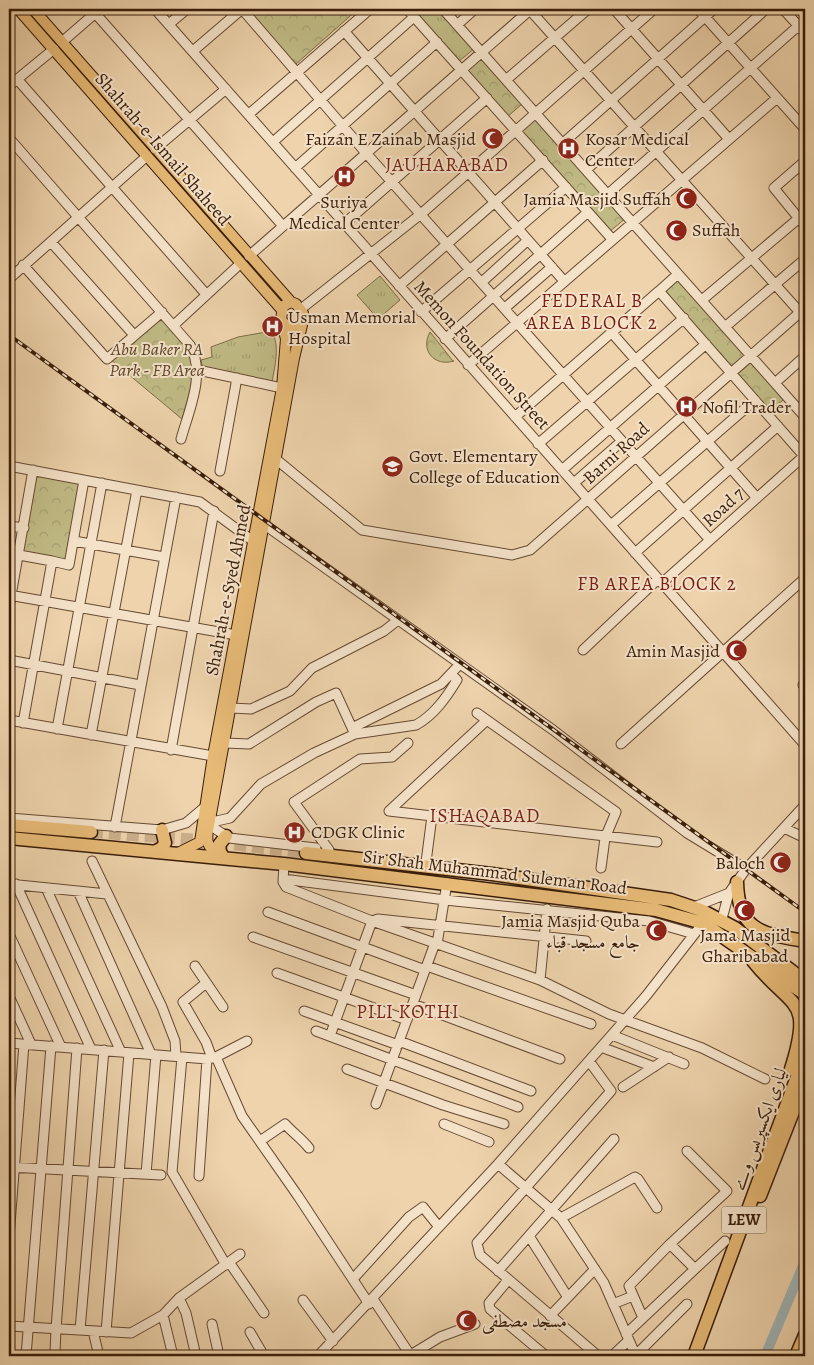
<svg xmlns="http://www.w3.org/2000/svg" width="814" height="1365" font-family="Alegreya,Amiri,serif">
<style>
.grass{fill:url(#grass-tufts);stroke:#7c6c46}
.park{fill:url(#park-crowns);stroke:#7c6c46}
.lines{fill:none;stroke-linecap:round;stroke-linejoin:round}
.river{stroke:#9fb4b6;stroke-width:10}
.highway-tunnel{stroke:#caaf8b;stroke-width:12;stroke-dasharray:12 6;stroke-linecap:butt}
.minor-casing{stroke:#664a32;stroke-width:11}
.major-casing{stroke:#391d09;stroke-width:12}
.highway-casing{stroke:#391d09;stroke-width:15}
.minor{stroke:#f4e2c9;stroke-width:9}
.major{stroke:#e7ba76;stroke-width:10}
.highway{stroke:#e7ba76;stroke-width:12}
.rail-casing{stroke:#391d09;stroke-width:4}
.rail{stroke:#f4e2c9;stroke-width:2;stroke-dasharray:5.5;stroke-linecap:butt}
.labels{text-anchor:middle;dominant-baseline:central;stroke-width:4;stroke-linejoin:round;paint-order:stroke}
.shield{fill:#f4e2c9;stroke:#715843;stroke-width:1}
.shield-label{font-size:16px;font-weight:bold;fill:#391d09}
.poi-label{font-size:18px;fill:#391d09;stroke:#f4e2c9;text-anchor:start}
.street-label{font-size:18px;fill:#391d09;stroke:#f4e2c9}
.park-label{font-size:18px;font-style:italic;fill:#5b4428;stroke:#f4e2c9}
.neighbourhood-label{font-size:19px;letter-spacing:1px;fill:#7a1f14;stroke:#f4e2c9}
</style>
<defs>
<pattern id="grass-tufts" width="24" height="20" patternUnits="userSpaceOnUse" patternTransform="scale(1.25)"><rect width="24" height="20" fill="#c0ba84"/><path d="M3 7l-1-3M5 7V3M7 7l1-3M15 17l-1-3M17 17v-4M19 17l1-3" fill="none" stroke="#a69f71"/></pattern>
<pattern id="park-crowns" width="20" height="18" patternUnits="userSpaceOnUse" patternTransform="scale(1.25)"><rect width="20" height="18" fill="#c0ba84"/><path d="M2 6a3 3 0 1 1 6 0M12 15a3 3 0 1 1 6 0" fill="none" stroke="#a69f71"/></pattern>
</defs>
<rect width="100%" height="100%" fill="#eed3ac"/>
<filter id="stains"><feTurbulence type="fractalNoise" baseFrequency=".004" numOctaves="4"/><feColorMatrix values="0 0 0 0 .2 0 0 0 0 .09 0 0 0 0 .02 0 0 0 .5 -.17"/></filter>
<radialGradient id="worn" r=".72"><stop offset=".6" stop-color="#630" stop-opacity="0"/><stop offset="1" stop-color="#630" stop-opacity=".3"/></radialGradient>
<path class="grass" d="M411,9H439L475,48L458,62Z
M380,276L400,300L378,319L357,295Z
M272,331C280,347 275,365 272,382L203,369L201,360L212,357L211,347L238,337Z"/>
<path class="park" d="M247,9H358L296,64Z
M482,57L522,104L507,117L466,71Z
M535,116L626,218L609,232L518,130Z
M678,274L787,397L767,413L659,291Z
M162,317L189,349L196,371L182,419L110,359Z
M430,332L453,361H454C434,367 420,350 430,332Z
M33,471L84,480L69,565L19,555Z"/>
<g class="lines">
<path class="river" d="M765,1356L805,1261"/>
<path class="highway-tunnel" d="M91,832L199,840L306,853"/>
<defs>
<path id="minor" d="M155,9L805,745
M242,9L366,153L710,540
M407,9L612,239
M443,9L805,417
M529,9L805,318
M614,9L729,139
M698,9L805,129
M783,9L805,33
M95,13L283,226
M169,24L187,9
M457,25L475,9
M344,31L564,281
M62,42L100,9
M193,51L242,9
M17,79L206,294
M506,80L588,9
M9,86L54,49
M249,114L370,9
M9,138L190,345C206,374 189,410 181,439
M273,142L414,17
M562,144L714,9
M155,149L226,89
M805,161L774,188L805,226
M295,168L437,42
M586,170L766,9
M608,194L805,20
M344,224L487,98
M51,242L134,335
M249,256L531,9
M23,265L107,359L162,312
M678,274L659,291L804,456
M9,279L147,156
M482,282L528,240
M399,286L543,160
M702,300L805,213
M505,308L552,267
M301,309L421,214L654,9
M421,312L566,187
M174,325L241,263
M725,327L805,259
M612,333L757,498
M445,339L588,212
M468,365L777,98
M198,370L282,388
M775,383L805,356
M515,417L659,291
M538,444L684,318
M270,458L277,460L362,530L512,555L530,550L805,308
M9,466L200,502L253,541
M562,470L706,344
M220,471L237,378
M574,483L622,441
M257,524L265,525L553,730L687,833L746,869
M611,525L755,400
M9,526L24,528
M74,541L164,557
M635,553L778,426
M19,555L52,561L23,723
M52,561L69,565L84,480
M662,583L805,455
M9,595L236,635
M9,607L33,470
M583,650L658,579
M9,660L140,685
M803,685L805,687
M231,708L251,709L290,691L312,668L384,631L398,620
M477,713L616,812L605,838L601,868
M9,720L213,756
M57,729L102,483
M354,732L352,728L441,684L460,664
M91,735L137,490
M225,743L249,744L316,702L336,693L352,728
M621,744L805,578
M171,750L214,511
M389,811L657,842
M389,811L487,720
M211,816L214,828L229,838L316,848
M9,818L162,830L186,823L205,807
M212,822L230,818L261,784L314,753L355,734L416,725C434,715 446,698 457,680L451,674
M115,827L176,497
M784,828L805,838
M329,850L294,802L360,759L392,757L408,743
M92,861L162,1007L175,1041L176,1056
M426,862L432,816
M284,864L283,882L286,887L372,921L540,980L609,1014L702,1048L765,1079
M283,879L445,900L649,921L694,934
M9,884L107,894
M16,884L91,1049
M46,888L121,1052
M78,891L151,1054
M694,907L729,893L746,869L805,805
M268,912L425,970
M721,922L729,893
M9,934L61,1047
M253,937L416,995
M437,944L447,883
M195,966L223,1007
M427,966L591,1024
M277,973L407,1020
M540,980L547,909
M206,983L183,1002L206,1042L212,1058
M9,996L31,1044
M413,1004L560,1059
M304,1011L398,1045
M316,1031L518,1107
M612,1035L684,1064
M330,1036L372,921L378,919L586,941
M399,1041L531,1091
M9,1043L207,1059L216,1057L247,1041
M601,1047L654,1067
M182,1057L172,1172L226,1265
M216,1057L242,1116L298,1196L369,1304
M589,1061L611,1091L477,1243L480,1255L598,1356
M347,1069L443,1105L504,1124
M623,1087L669,1057
M376,1104L435,943
M444,1124L489,1142
M260,1141L285,1124C293,1133 301,1138 309,1148
M498,1164L561,1218L604,1283L636,1356
M9,1167L161,1175
M146,1174L156,1055
M199,1176L207,1059
M561,1218L635,1177L638,1179L657,1208
M529,1236L567,1296
M9,1237L24,1044
M670,1244L727,1191L687,1151
M229,1262L264,1313
M695,1269L725,1241
M498,1271L614,1139
M353,1279L409,1217L423,1207L439,1227
M508,1280L489,1303L490,1309L546,1356
M179,1298L186,1313L196,1356
M373,1299L411,1356
M303,1300L333,1341
M613,1304L633,1296
M163,1315L179,1298L240,1254
M550,1316L595,1269
M212,1324L219,1356
M9,1326L131,1333L163,1315L173,1356
M80,1330L104,1050
M93,1331L99,1356
M106,1332L129,1053
M250,1332L264,1356
M626,1334L695,1269L670,1244L629,1286L643,1318
M636,1355L687,1304
M26,1356L51,1046
M61,1356L55,1353L56,1329L77,1048
M318,1356L498,1164L646,996L703,923
M409,1356L440,1337L475,1324
M612,1356L629,1340"/>
<path id="major" d="M18,9L282,310
M33,9L291,302
M291,302L296,304L303,313L302,325L298,329H290L281,320L283,306Z
M178,853L200,842L213,756L282,388L286,339L281,320
M220,857C201,843 208,835 211,814L294,358L302,325"/>
<path id="highway" d="M9,825L91,832
M9,838L284,864L656,910L703,923L805,994
M156,851L162,848L165,843L162,830
M306,853L492,874L671,900L701,910L735,928L805,981
M224,858L220,852L219,845L226,836
M737,882C738,932 763,934 805,941
M753,961C792,1010 814,996 791,1069
M760,1196L805,1081
M694,1356L805,1055
M796,1356L805,1335"/>
</defs>
<use href="#minor" class="minor-casing"/>
<use href="#major" class="major-casing"/>
<use href="#highway" class="highway-casing"/>
<use href="#minor" class="minor"/>
<use href="#major" class="major"/>
<use href="#highway" class="highway"/>
<defs>
<path id="rail" d="M9,335L805,912"/>
</defs>
<use href="#rail" class="rail-casing"/>
<use href="#rail" class="rail"/>
</g>
<defs>
<symbol id="mosque-disc" viewBox="-11 -11 22 22"><circle r="9.5" fill="#8f2418" stroke="#f4e2c9"/><path d="M3.5-4.9A6 6 0 1 0 3.5 4.9A5 5 0 1 1 3.5-4.9Z" fill="#fff"/></symbol>
<symbol id="hospital-disc" viewBox="-11 -11 22 22"><circle r="9.5" fill="#8f2418" stroke="#f4e2c9"/><path d="M-5-5h3v3.5h4V-5h3V5h-3V1.5h-4V5h-3Z" fill="#fff"/></symbol>
<symbol id="university-disc" viewBox="-11 -11 22 22"><circle r="9.5" fill="#8f2418" stroke="#f4e2c9"/><path d="M0-5L7-2L0 1L-7-2ZM-4 1L0 2.5L4 1V4Q0 6-4 4Z" fill="#fff"/></symbol>
</defs>
<g fill-rule="evenodd">
<use href="#mosque-disc" x="480" y="126" width="25" height="25"/>
<use href="#hospital-disc" x="556" y="136" width="25" height="25"/>
<use href="#hospital-disc" x="332" y="164" width="25" height="25"/>
<use href="#mosque-disc" x="674" y="186" width="25" height="25"/>
<use href="#mosque-disc" x="664" y="218" width="25" height="25"/>
<use href="#hospital-disc" x="260" y="314" width="25" height="25"/>
<use href="#hospital-disc" x="674" y="394" width="25" height="25"/>
<use href="#university-disc" x="380" y="454" width="25" height="25"/>
<use href="#mosque-disc" x="724" y="638" width="25" height="25"/>
<use href="#hospital-disc" x="282" y="820" width="25" height="25"/>
<use href="#mosque-disc" x="768" y="850" width="25" height="25"/>
<use href="#mosque-disc" x="732" y="898" width="25" height="25"/>
<use href="#mosque-disc" x="644" y="918" width="25" height="25"/>
<use href="#mosque-disc" x="454" y="1308" width="25" height="25"/>
</g>
<g class="labels">
<rect class="shield" x="721.5" y="1206.5" width="45" height="27" rx="4"/>
<g class="shield-label">
<text x="744" y="1220">LEW</text>
</g>
<g class="poi-label">
<text x="476" y="139" text-anchor="end">Faizan E Zainab Masjid</text>
<text x="585" y="139">Kosar Medical<tspan x="585" dy="21">Center</tspan></text>
<text x="671" y="199" text-anchor="end">Jamia Masjid Suffah</text>
<text x="344" y="202" text-anchor="middle">Suriya<tspan x="344" dy="21">Medical Center</tspan></text>
<text x="692" y="230">Suffah</text>
<text x="288" y="317">Usman Memorial<tspan x="288" dy="21">Hospital</tspan></text>
<text x="702" y="407">Nofil Trader</text>
<text x="409" y="456">Govt. Elementary<tspan x="409" dy="21">College of Education</tspan></text>
<text x="720" y="651" text-anchor="end">Amin Masjid</text>
<text x="311" y="832">CDGK Clinic</text>
<text x="765" y="863" text-anchor="end">Baloch</text>
<text x="640" y="921" text-anchor="end">Jamia Masjid Quba<tspan x="640" dy="21">جامع مسجد قباء</tspan></text>
<text x="745" y="935" text-anchor="middle">Jama Masjid<tspan x="745" dy="21">Gharibabad</tspan></text>
<text x="482" y="1321">مسجد مصطفی</text>
</g>
<g class="street-label">
<text transform="translate(163 149) rotate(49)">Shahrah-e-Ismail Shaheed</text>
<text transform="translate(482 355) rotate(48)">Memon Foundation Street</text>
<text transform="translate(616 453) rotate(-42)">Barni Road</text>
<text transform="translate(723 507) rotate(-42)">Road 7</text>
<text transform="translate(228 590) rotate(-79)">Shahrah-e-Syed Ahmed</text>
<text transform="translate(495 872) rotate(7)">Sir Shah Muhammad Suleman Road</text>
<text transform="translate(759 1129) rotate(-70)">لیاری ایکسپریس وے</text>
</g>
<g class="park-label">
<text x="157" y="349">Abu Baker RA<tspan x="157" dy="21">Park - FB Area</tspan></text>
</g>
<g class="neighbourhood-label">
<text x="447" y="165">JAUHARABAD</text>
<text x="592" y="301">FEDERAL B<tspan x="592" dy="22">AREA BLOCK 2</tspan></text>
<text x="657" y="584">FB AREA BLOCK 2</text>
<text x="485" y="816">ISHAQABAD</text>
<text x="408" y="1012">PILI KOTHI</text>
</g>
</g>
<rect width="814" height="1365" fill="none" stroke="#eed3ac" stroke-width="30"/>
<rect x="10" y="10" width="794" height="1345" fill="none" stroke="#391d09" stroke-width="2.5"/>
<rect x="15" y="15" width="784" height="1335" fill="none" stroke="#391d09"/>
<rect width="100%" height="100%" filter="url(#stains)"/>
<rect width="100%" height="100%" fill="url(#worn)"/>
</svg>
